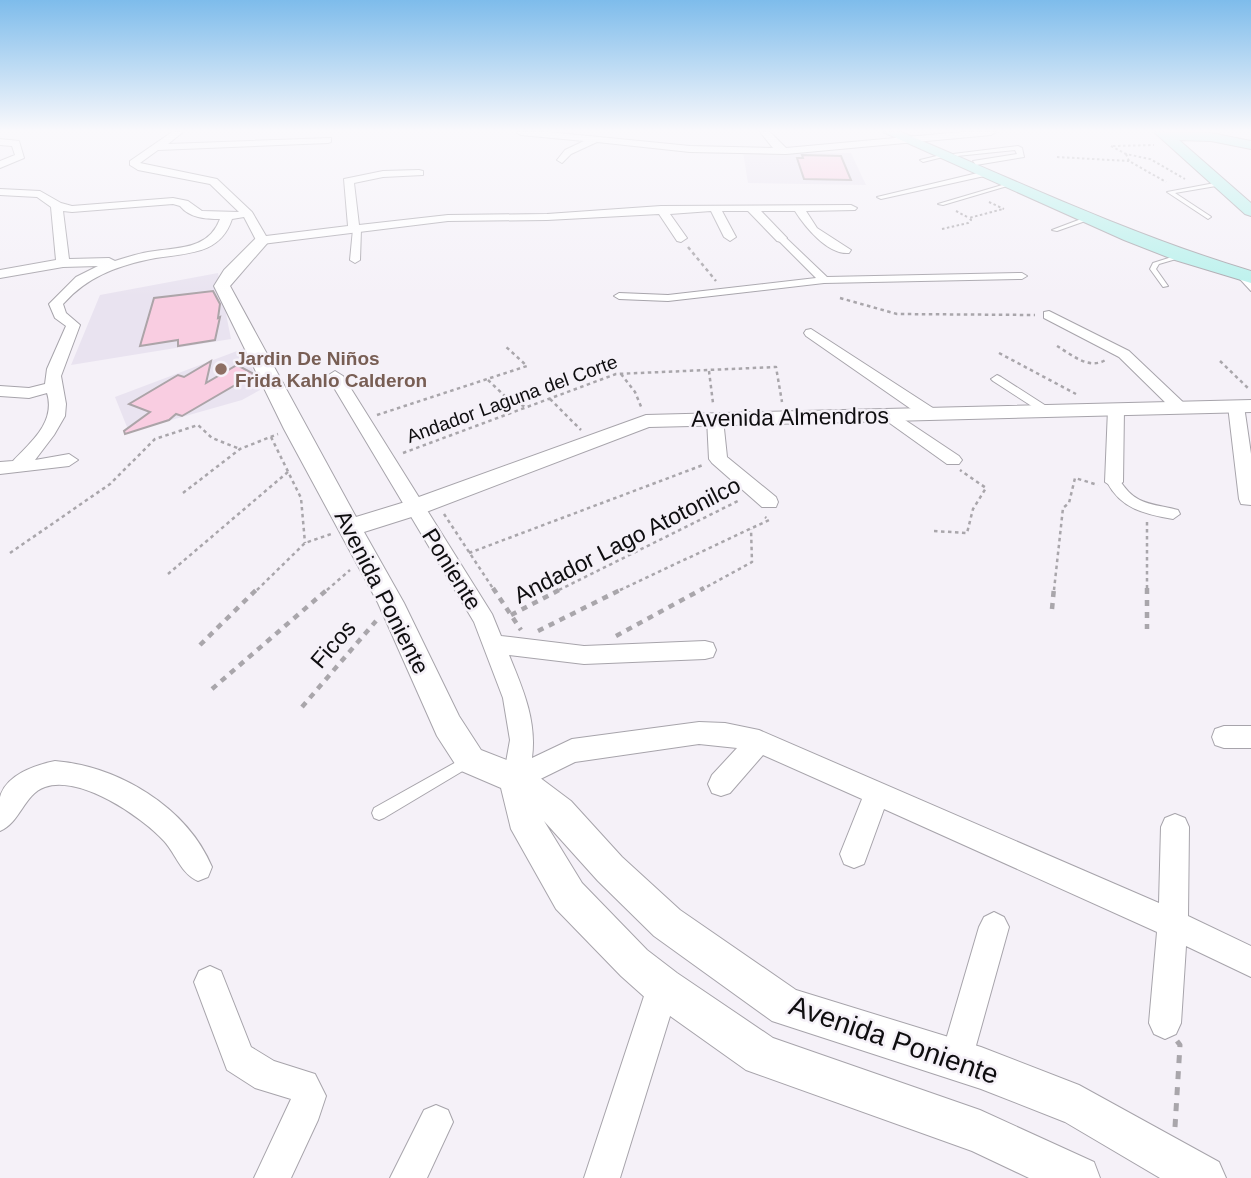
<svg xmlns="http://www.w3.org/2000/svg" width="1251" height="1178" font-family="Helvetica,sans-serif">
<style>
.built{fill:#e9e3f0}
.building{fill:#f9cde1;stroke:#aca4a8;stroke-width:2}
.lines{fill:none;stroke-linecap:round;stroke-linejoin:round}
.service-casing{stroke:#a7a4ab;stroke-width:2}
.pedestrian-casing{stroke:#a7a4ab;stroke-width:2}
.minor-casing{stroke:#a7a4ab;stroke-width:2}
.tertiary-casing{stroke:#a7a4ab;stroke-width:2}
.secondary-casing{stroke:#a7a4ab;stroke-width:2}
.path-far3{stroke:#a9a6ab;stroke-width:2;stroke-dasharray:2.5 2.5;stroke-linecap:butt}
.path-far2{stroke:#a9a6ab;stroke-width:2.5;stroke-dasharray:3.5 3.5;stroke-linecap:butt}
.path-far1{stroke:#a9a6ab;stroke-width:4.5;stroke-dasharray:6 6;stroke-linecap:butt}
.path{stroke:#a9a6ab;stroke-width:5;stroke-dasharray:8 8;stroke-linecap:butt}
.service{fill:#fff;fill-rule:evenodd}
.pedestrian{fill:#fff;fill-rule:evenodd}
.minor{fill:#fff;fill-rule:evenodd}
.tertiary{fill:#fff;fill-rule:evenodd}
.secondary{fill:#b8f1ec;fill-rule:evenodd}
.education-dot{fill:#8d6e63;stroke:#f5f1f8;stroke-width:2.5}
.labels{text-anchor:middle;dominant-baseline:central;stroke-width:5;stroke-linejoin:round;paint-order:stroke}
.far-education-label{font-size:19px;font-weight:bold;fill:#785e54;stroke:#f5f1f8;text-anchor:start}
.far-street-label{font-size:19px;fill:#0f0e10;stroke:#f5f1f8}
.street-label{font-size:23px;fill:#0f0e10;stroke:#f5f1f8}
.near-street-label{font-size:28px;fill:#0f0e10;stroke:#f5f1f8}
</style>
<rect width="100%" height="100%" fill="#f5f1f8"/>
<path class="built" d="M743,152L851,153L866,185L748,183Z
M218,273L231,339L71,365L100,295Z
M245,348L260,390L242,400L129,432L115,397Z"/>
<path class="building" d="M802,155L841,156L851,180L804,179L797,158H803Z
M213,291L220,304L218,318L220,317L215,340L178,346V340L140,346L154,298Z
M211,361L206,383L237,365L254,374L182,416L176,414L169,420L125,434L124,431L150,412L129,404L178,375L184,377Z"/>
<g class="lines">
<defs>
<path id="service" d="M945,154L947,156L923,162L920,160Z
M1220,182L1222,185L1175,193L1210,216L1211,217L1208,219L1167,192Z
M1009,183L1014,184L943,205L938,204Z
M1089,216L1092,218L1091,219L1057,231L1052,230Z
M1181,254L1183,255V257L1159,264L1156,269L1168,286L1163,287L1150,269L1153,263Z
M467,756L471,758L473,762L471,766L384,818L379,820L374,818L372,813L374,808Z"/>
<path id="pedestrian" d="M1018,146L1022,148L1024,157L976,165L973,161L1017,154L1015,150L957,156L953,154Z
M986,171L989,175L881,199L877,197Z
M357,226L361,229L360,260L355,263L350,260L353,229Z
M778,236H784L827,277L1022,273L1027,276L1022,279L824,283L668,301L619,299L614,296L619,293L668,295L816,278L778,240Z
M1238,273H1244L1251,281V291L1238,277Z
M997,375L1001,377L1054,411L1048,415L1044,414L993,381L991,379Z
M1114,477L1119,479C1135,506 1151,503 1178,510L1180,514L1173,519C1145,514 1121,509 1107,482Z"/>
<path id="minor" d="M172,132H183L168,144L331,138V142L328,143L158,150L140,163L217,179L252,212L266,236L348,226L344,179L383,171L419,170L423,171V175L383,177L354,183L359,225L448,215L547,214L661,206L851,205L857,208L855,210L806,211L817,228L851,250L849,253C828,255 805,227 795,211H761L787,238L781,242L777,241L748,211H722L736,237L730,241L724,237L711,211L670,214L687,238L681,242L677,241L659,214L547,220L448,221L262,244L256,240L244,217L232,219C219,259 179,252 146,260C114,267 87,278 65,302L63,304L66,313L80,325L61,376L66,404L65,416L54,435L35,460L69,454L78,460L69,466L0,474V462L13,461C31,442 56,422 47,393L29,398L0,396V386L29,388L45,384L47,369L66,326L55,318L49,304L76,277L98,266L63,267L0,278V270L56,260L51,207L37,197L0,195V189L40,191L61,203L72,206L173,198L188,201L202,211L239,212L210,184L138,170L130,165V161ZM173,204L180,206C190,218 205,219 220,219C208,251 176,247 148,252C136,254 125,258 115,261L109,258L69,259L63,211L72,212Z
M516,132H548L690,146L773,148L760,132H770L786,148L961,132H996L991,135L786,154L690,152L597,142L571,154L562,163L557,160L565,150L584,141L521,135Z
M0,139L19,141L24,158L0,168V161L15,155L12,146L0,145Z
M1049,311L1129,351L1186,405L1188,408L1186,411H1174L1119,357L1044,318V312Z
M811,329L936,410L938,414L936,418H924L806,336L804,333L806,330Z
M335,371L343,376L492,614L501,636L584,646L705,641L713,643L716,650L713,657L705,659L584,664L509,655C523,689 537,721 532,758L572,739L699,722L725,723L759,730L1159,903L1161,827L1165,818L1175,814L1185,818L1189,827L1188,916L1251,946V977L1186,946L1181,1023L1176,1034L1165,1039L1154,1034L1149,1023L1157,932L884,809L864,864L854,868L844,864L840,854L862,799L763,755L730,793L721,796L712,793L708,784L712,775L737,748L699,744L575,762L516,791L507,788L503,779L510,740L503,698L474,622L327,376Z
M1236,401L1244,406L1251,454V505L1241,504L1239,499L1228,406Z
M1116,404L1124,409L1123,482L1114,488L1105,482L1108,409Z
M890,410L959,456L962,460L959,464H947L884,419L882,415L884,411Z
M715,414L723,419L727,457L776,497L778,502L776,507H762L712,463L709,459L707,419Z
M1224,726H1251V748H1224L1215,745L1212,737L1215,729Z
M55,761C118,766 187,807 212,867L208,877L198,881C181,874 176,854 164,841C141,816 80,775 45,787C24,794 20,823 0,831C0,821 0,806 0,797C6,775 35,765 55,761Z
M994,912L1004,917L1009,927L972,1060L968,1072L956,1076L944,1072L940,1060L979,927L984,917Z
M210,966L221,971L251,1047L274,1061L315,1074L326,1096L318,1120L291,1178H254L291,1099L255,1088L227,1070L194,982L199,971Z
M663,971L674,976L679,987L620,1178H584L647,987L652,976Z
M436,1105L448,1110L453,1122L427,1178H390L424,1110Z"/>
<path id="tertiary" d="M262,235L270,240L230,286L356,517L405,502L646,415L1251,400V412L649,427L421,514L364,532L404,603L459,716L481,750L527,768L571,801L622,857L680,910L796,990L981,1047L1079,1085L1219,1162L1226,1178H1160L1065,1122L981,1089L772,1021L654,936L598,881L544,821L582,883L647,950L677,973L773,1038L980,1110L1094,1162L1100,1178H1029L972,1151L746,1070L649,1001L621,976L556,909L511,829L501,788L459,770L437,736L378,603L284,429L214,286L224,270L257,237Z"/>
<path id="secondary" d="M883,132H901C1017,181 1131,235 1251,271V283L1175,260L1124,240Z
M1154,132L1211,133L1251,141V149L1211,141L1179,140L1251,203V216L1245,214Z"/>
</defs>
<use href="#service" class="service-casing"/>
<use href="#pedestrian" class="pedestrian-casing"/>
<use href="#minor" class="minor-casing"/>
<use href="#tertiary" class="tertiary-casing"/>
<use href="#secondary" class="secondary-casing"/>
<path class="path-far3" d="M1111,146L1126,154L1150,159L1185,179
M1113,146L1154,145
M1126,154L1129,161L1166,182
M1057,157L1129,161
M989,202L1004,209
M956,211L969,218
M942,229L968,223L971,220L969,218L1003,209"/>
<path class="path-far2" d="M688,247L716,281
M840,298L897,314L1035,315
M1057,346C1072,355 1090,371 1107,359
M999,353L1076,394
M1220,361L1250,390
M709,371L713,403
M621,374L635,392L642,409
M488,380L508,399L526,407
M550,399L581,430
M377,415L527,366L504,345
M271,437L301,498L305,543
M403,453L616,374L776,367L782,402
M183,493L240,449L278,434
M444,514L494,590
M1147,522V590
M934,531L967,533L973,509L986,488L960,470
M10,553L110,484L155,439L198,425L212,438L240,449
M469,553L703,465
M168,574L289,471
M257,590L305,543L331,534
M327,590L350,570
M559,590L740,500
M620,590L769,520L765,517
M701,590L752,562L751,529
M1054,590L1063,508L1069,503L1075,478L1098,485"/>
<path class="path-far1" d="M493,588L521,630
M1147,588V629
M1052,609L1054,588
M511,615L563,588
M538,631L624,588
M616,636L704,588
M200,645L258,588
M212,689L329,588
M302,707L376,621"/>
<path class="path" d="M1175,1127L1180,1045L1177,1041"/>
<use href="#service" class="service"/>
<use href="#pedestrian" class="pedestrian"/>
<use href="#minor" class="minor"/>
<use href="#tertiary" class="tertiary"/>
<use href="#secondary" class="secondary"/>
</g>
<linearGradient id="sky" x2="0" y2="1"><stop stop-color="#7ebceb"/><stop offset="0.44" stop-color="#faf9fc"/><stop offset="1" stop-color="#faf9fc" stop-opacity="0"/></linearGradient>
<rect width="1251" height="297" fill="url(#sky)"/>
<circle class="education-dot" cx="221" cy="369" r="7"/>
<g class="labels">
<g class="far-education-label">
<text x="235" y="358">Jardin De Niños<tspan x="235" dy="22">Frida Kahlo Calderon</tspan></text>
</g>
<g class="far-street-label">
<text transform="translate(512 399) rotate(-20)">Andador Laguna del Corte</text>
</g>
<g class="street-label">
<text transform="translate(790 417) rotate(-1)">Avenida Almendros</text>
<text transform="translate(627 540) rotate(-27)">Andador Lago Atotonilco</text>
<text transform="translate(452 569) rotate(58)">Poniente</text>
<text transform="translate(382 592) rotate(63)">Avenida Poniente</text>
<text transform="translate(333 644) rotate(-49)">Ficos</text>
</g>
<g class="near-street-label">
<text transform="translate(894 1040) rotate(19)">Avenida Poniente</text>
</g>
</g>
</svg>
